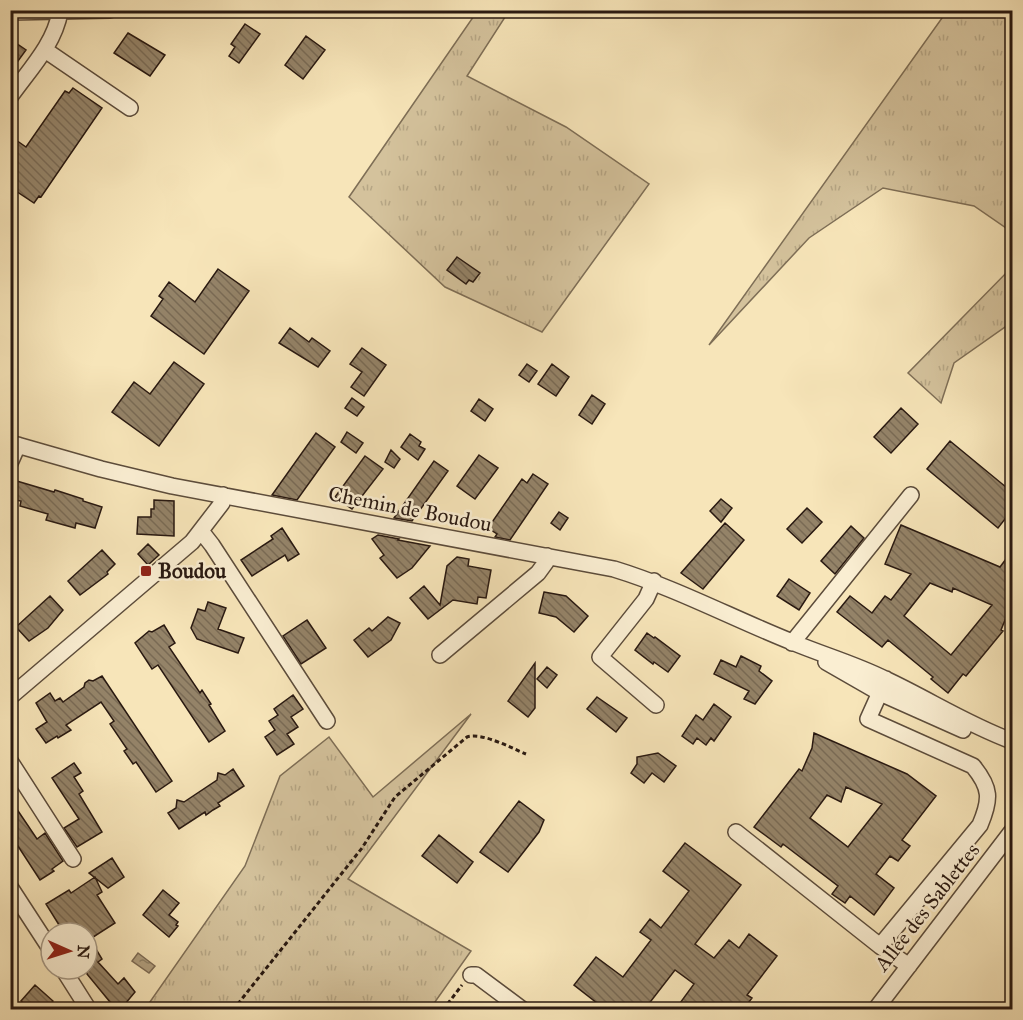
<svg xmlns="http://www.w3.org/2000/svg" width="1023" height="1020" font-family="'IM FELL Great Primer',serif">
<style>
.grass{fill:url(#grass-tufts);stroke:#7e6e56;stroke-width:1.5}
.water{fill:url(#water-ripples);stroke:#7b6a54;stroke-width:1.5}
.building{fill:url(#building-back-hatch);stroke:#291911;stroke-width:1.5;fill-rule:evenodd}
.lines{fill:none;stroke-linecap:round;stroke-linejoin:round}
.minor-casing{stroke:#5c4c3b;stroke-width:18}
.path{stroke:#291911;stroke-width:3;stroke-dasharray:4.5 3;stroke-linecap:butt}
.minor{stroke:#faeed2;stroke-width:15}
.poi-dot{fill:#8f2418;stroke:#faeed2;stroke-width:2}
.labels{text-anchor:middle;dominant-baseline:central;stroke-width:5;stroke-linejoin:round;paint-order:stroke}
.street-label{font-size:21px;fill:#291911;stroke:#faeed2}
.poi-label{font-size:21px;font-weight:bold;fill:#291911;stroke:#faeed2;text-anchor:start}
</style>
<defs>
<pattern id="grass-tufts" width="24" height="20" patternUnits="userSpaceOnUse" patternTransform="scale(1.5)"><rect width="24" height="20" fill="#d4c29c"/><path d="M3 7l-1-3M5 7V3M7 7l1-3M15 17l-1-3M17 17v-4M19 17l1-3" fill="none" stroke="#b6a685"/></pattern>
<pattern id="water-ripples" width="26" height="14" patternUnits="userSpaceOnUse" patternTransform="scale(1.5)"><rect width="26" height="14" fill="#b1a080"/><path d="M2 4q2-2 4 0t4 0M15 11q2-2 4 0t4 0" fill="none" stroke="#908267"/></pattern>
<pattern id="building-back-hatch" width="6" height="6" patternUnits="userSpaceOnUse" patternTransform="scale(1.5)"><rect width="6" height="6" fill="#948368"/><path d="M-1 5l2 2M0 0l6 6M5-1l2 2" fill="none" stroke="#796a54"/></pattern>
</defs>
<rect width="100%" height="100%" fill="#f7e5b9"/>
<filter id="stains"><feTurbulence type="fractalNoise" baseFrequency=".00333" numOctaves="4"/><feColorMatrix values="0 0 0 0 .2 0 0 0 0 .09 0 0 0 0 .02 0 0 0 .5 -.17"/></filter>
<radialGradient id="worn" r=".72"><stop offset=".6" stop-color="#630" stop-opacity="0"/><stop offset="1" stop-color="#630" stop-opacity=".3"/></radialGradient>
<path class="grass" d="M478,10L509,11L467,76L566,127L649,184L542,332L445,287L349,197Z
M947,11H1012V232L974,206L883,188L809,238L709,345Z
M1012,267V322L954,363L941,403L908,373Z
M471,714L348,879L471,951L430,1009H145L245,866L280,776L329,737L373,797Z"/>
<path class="water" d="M138,953L155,966L149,973L132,961Z"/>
<path class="building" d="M245,24L260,34L239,63L229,56L235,47L231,44Z
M128,33L165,55L150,76L114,53Z
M306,36L325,50L303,79L285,65Z
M10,39L26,50L18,61L10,56Z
M73,88L102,108L41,197L39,196L34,203L10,187V136L26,147L65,91L69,93Z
M457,257L480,273L473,282L469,280L466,284L447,270Z
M218,269L249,291L204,354L151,316L163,299L159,296L169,282L195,302Z
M290,328L309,342L312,338L330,351L318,367L279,343Z
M362,348L386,365L364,396L351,387L362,372L350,364Z
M174,362L204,384L159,446L112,412L134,382L150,394Z
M527,364L537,371L529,382L519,375Z
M552,364L569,377L556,396L538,384Z
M592,395L605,404L592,424L579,415Z
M352,398L364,407L357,416L345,408Z
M479,399L493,409L485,421L471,411Z
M901,408L918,424L891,453L874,437Z
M347,432L363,443L356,453L341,442Z
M316,433L335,447L327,458L297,500L272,495Z
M410,434L421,442L419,446L425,449L418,460L401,447Z
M950,441L1012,492V510L998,528L927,469Z
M391,450L400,459L394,468L385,462Z
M479,455L498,468L475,499L457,486Z
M365,456L383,469L352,509L335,497Z
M434,461L448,471L412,521L394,518Z
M533,474L548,484L510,540L495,537L497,534L488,528L522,479L527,483Z
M10,479L54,492L55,490L83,499V501L102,507L95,528L76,523L75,528L46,520L48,514L20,506L21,501L10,499Z
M721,499L732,508L721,522L710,511Z
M154,500L174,501V536L137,534L138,517H151V509H154Z
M807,508L822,522L802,543L787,529Z
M559,512L568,518L560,530L551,523Z
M725,523L744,540L703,589L681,573Z
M901,525L1000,567L1012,551V603L1001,630L1003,631L966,676L963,674L948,693L931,679L933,677L888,640L882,647L837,612L850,596L872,613L885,596L891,600L911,574L885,564ZM930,583L952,592L953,588L992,605L951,655L904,616Z
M851,526L864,538L835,574L821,561Z
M282,528L299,554L288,561L285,555L252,576L241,560L273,539L271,536Z
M378,535L399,539L398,540L430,546L412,568L397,578L380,558L384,555L372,539Z
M148,544L159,555L148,565L138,554Z
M102,550L115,564L107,572L108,574L80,595L68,581Z
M457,557L469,559L468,566L491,570L486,598L478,597L477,604L453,600L428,619L410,598L424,586L440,605L447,566Z
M789,579L810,593L799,610L777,596Z
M544,592L566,596L588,616L574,632L556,617L539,613Z
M50,596L63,610L48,628L29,641L16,627Z
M208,602L226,608L218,629L244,638L238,653L197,639L191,628L198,609L205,611Z
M388,617L400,623L391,640L368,657L354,640L369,628L372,631Z
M307,620L326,648L301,664L283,636Z
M164,625L175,643L169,647L200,693L202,690L211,704L209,705L225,731L209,742L158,665L152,669L135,643L149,631L152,632Z
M647,633L654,638L655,637L680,656L668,672L654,662L653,664L635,650Z
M741,656L761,666L759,671L772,681L755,704L744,699L749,691L714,674L721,660L736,667Z
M535,663V708L528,717L508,701Z
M547,667L557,675L547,688L537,679Z
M102,676L172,781L156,792L136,762L133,764L124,751L127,749L110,724L114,721L101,702L66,725L71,730L58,738L57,736L46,743L36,729L47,722L36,703L50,693L55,701L60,698L63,702L84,687L85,683L89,680L93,681Z
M293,695L303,709L291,717L298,727L287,734L294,744L277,755L265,737L275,730L269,721L278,715L274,709Z
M597,697L627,718L616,732L587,709Z
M714,704L731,717L714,741L711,738L706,745L697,738L693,744L682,736L696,715L703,720Z
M814,733L907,774L936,796L902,840L910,846L898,861L890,856L876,874L894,888L874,915L850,896L845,903L832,894L838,886L783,844L781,847L754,827L799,769L802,771L812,748ZM846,787L882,804L848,847L810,818L827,795L841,802Z
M658,753L676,766L664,782L652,773L644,783L631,773L637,764V757Z
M74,763L81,773L74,777L83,791L79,794L102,832L77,847L64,828L79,819L52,778Z
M233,769L244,786L218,803L220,806L213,810L206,815L205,812L179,829L168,813L176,808L177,800L184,802L217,780L218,773L225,775Z
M10,799L37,839L45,833L63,861L52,869L54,871L40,880L16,843L10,846Z
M519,801L544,820L539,832L508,872L480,852Z
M439,835L473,862L457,883L422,856Z
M685,843L741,885L695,944L714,958L729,940L739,948L749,934L777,956L747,995L752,998L743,1010H689L680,1003L694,984L675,970L644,1010H606L574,985L596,957L623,977L651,940L640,932L650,919L661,928L689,891L663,871Z
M112,858L124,877L108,888L89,873Z
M95,877L102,892L97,895L115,923L90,939L102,959L98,962L118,984L124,978L135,992L120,1010H102L110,1002L87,974V933H64L46,904L69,890L71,893Z
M163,890L179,903L169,915L178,922L176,925L178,926L169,937L143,915Z
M35,985L53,1001L46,1010H32L21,1001Z"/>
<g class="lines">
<defs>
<path id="minor" d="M10,12L110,10
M45,50L130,108
M10,97C29,70 54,45 60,12
M10,443L101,469L172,486L614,569C676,588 732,618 792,642C823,655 855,664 885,679C928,699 968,725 1012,741
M10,463L18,445
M201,531L212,545L327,721
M654,581L646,599L600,657L656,705
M792,643L911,495
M440,655L538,573L546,562L547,556
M826,662L880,693L963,730
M10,697L192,542L222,503L223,495
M10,761L73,859
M736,832L880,946L909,966
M10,887L51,950
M880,946L980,825C991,799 991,788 973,766L868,719L886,679
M63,969L89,1010
M471,975H476L523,1010
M875,1010L1012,831"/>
</defs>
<use href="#minor" class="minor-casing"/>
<path class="path" d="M233,1010L362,848L395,797L467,737C482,732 511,748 526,754
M443,1010L462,985"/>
<use href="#minor" class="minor"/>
</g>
<rect class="poi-dot" x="140" y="565" width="12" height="12" rx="3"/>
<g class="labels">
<g class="street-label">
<text transform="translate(410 509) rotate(11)">Chemin de Boudou</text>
<text transform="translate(927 907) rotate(-52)">Allée des Sablettes</text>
</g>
<g class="poi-label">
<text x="158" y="571">Boudou</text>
</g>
</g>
<rect width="1023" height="1020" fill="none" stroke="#f7e5b9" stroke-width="36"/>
<rect x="12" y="12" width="999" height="996" fill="none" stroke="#291911" stroke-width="3"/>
<rect x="18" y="18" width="987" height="984" fill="none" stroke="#291911" stroke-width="1.5"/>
<g transform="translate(69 951) rotate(93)"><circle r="28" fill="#faeed2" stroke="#a69985" stroke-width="1.5"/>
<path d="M0-4.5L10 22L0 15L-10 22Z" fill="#8f2418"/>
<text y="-9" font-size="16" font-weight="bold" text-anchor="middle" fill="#291911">N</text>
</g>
<rect width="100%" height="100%" filter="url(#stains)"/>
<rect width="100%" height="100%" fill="url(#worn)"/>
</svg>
